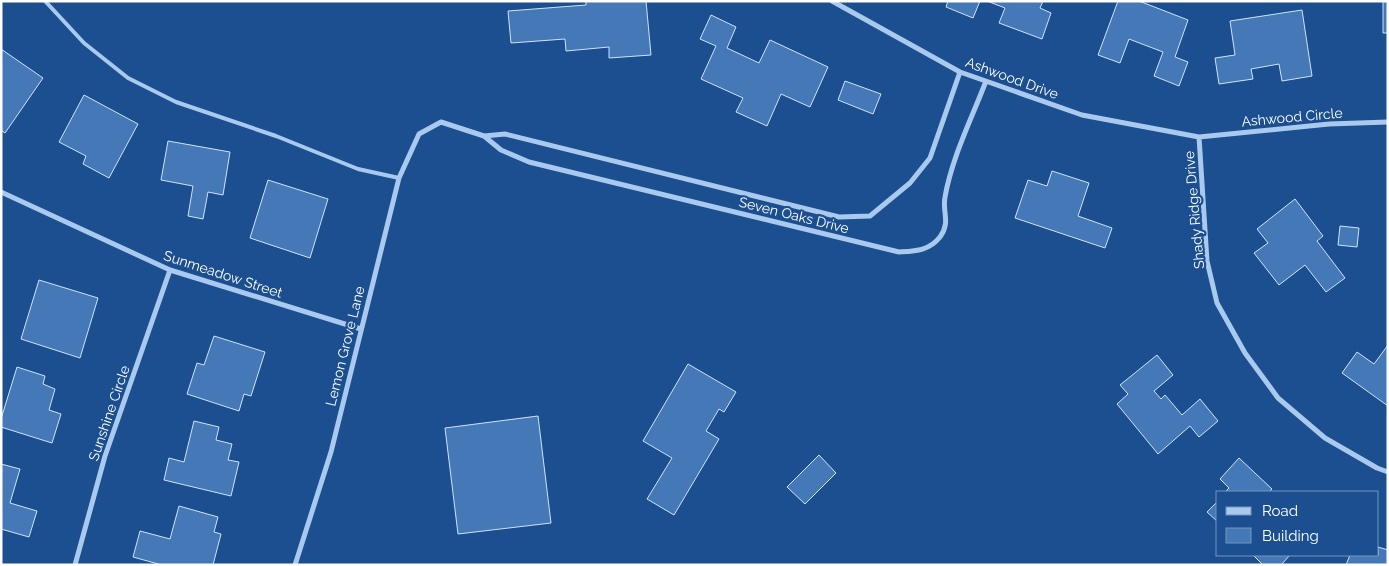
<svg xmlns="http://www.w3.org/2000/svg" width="1389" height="566" font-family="Raleway,sans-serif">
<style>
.building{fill:#4478b7;stroke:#cfe3fa}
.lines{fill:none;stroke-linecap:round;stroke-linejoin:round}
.lane{stroke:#a9c9ee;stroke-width:4}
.street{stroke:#a9c9ee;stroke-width:5}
.labels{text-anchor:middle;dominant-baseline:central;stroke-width:4.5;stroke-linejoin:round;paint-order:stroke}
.street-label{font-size:14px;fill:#fff;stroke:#1b4f8f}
</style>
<rect width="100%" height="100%" fill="#1b4f8f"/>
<path class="building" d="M586,1H646L651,55L609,58V47L566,51L565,39L511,43L508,11L586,5Z
M948,1H980L973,18L946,7Z
M987,1H1043L1040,8L1051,13L1042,39L999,23L1005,8Z
M1118,1H1139L1188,20L1175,57L1188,62L1179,86L1154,76L1163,52L1129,39L1120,63L1098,55Z
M1383,1H1388V33H1383Z
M1302,10L1312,76L1282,81L1279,64L1251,69L1253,79L1219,84L1215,58L1235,55L1230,21Z
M711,15L736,27L727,48L759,63L770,40L828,67L810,107L781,94L767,126L736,112L743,98L701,79L716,46L700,39Z
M1,49L43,78L5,133L1,130Z
M845,81L881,94L873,114L838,100Z
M84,95L138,124L109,178L83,164L86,156L59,142Z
M168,141L230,152L223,195L208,192L203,219L188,216L193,186L161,180Z
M1052,171L1089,183L1078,216L1112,228L1105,248L1015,218L1028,180L1047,186Z
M268,180L328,199L310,258L250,238Z
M1295,199L1323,236L1317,241L1345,278L1326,292L1305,265L1279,285L1254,253L1268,243L1257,229Z
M1340,226L1359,228L1357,247L1338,245Z
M39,280L98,298L80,358L21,339Z
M214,336L265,352L251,396L244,394L239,411L187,394L197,363L204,365Z
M1388,345V406L1342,373L1357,352L1374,364Z
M1157,355L1173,375L1154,391L1161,399L1165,395L1182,415L1200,399L1218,421L1199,437L1190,426L1158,454L1117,404L1128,394L1120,385Z
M688,364L736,392L724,412L719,409L706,431L719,439L674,515L647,499L672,458L643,441Z
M17,367L45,376L43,384L55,389L49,410L61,414L52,443L1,427V419Z
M538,416L551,523L458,534L445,428Z
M194,421L219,427L216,440L232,444L228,460L239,462L231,496L164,480L169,458L184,462Z
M819,455L836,473L805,504L787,487Z
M1239,458L1272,489L1269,492H1225L1229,488L1220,479Z
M1,464L20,469L10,503L37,511L29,537L1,529Z
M1218,501V522L1207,512Z
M179,506L218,517L214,532L221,534L213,565H162L133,557L140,531L170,539Z
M1378,547L1388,550V565H1346L1350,555H1378Z
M1253,555H1290L1281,565H1263Z"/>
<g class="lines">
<path class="lane" d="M45,1L84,43L128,78L176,102L276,136L358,169L399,178"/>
<path class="street" d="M832,1L960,72L1082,115L1199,137L1329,124L1388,122
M484,136L505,134L839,217L870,216L910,183L930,158L960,72
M1199,137L1207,261L1217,303L1245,353L1278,398L1325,438L1377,468L1388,472
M1,192L170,270L361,329
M75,565L105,456L170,270
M295,565L331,452L399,178L419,134L441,122L484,136L501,150L529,162L899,252C915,251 929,251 940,237C951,222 942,212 945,197C952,157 972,118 986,81"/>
</g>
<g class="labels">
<g class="street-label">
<text transform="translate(1012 78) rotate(20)">Ashwood Drive</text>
<text transform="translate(1292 117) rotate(-5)">Ashwood Circle</text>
<text transform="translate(1194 210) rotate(-95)">Shady Ridge Drive</text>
<text transform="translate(794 215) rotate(14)">Seven Oaks Drive</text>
<text transform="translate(223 274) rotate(18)">Sunmeadow Street</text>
<text transform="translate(345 346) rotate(-76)">Lemon Grove Lane</text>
<text transform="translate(109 413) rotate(-71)">Sunshine Circle</text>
</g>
</g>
<rect width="1389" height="566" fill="none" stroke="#ffffff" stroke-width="5"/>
<rect x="1216" y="491" width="162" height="65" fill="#1b4f8f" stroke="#7695bc"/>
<rect x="1226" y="507" width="25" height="8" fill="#a9c9ee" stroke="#7695bc"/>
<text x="1262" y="516" font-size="15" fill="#ffffff">Road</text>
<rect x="1226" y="528" width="25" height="15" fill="#4478b7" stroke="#7695bc"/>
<text x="1262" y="541" font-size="15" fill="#ffffff">Building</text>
</svg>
